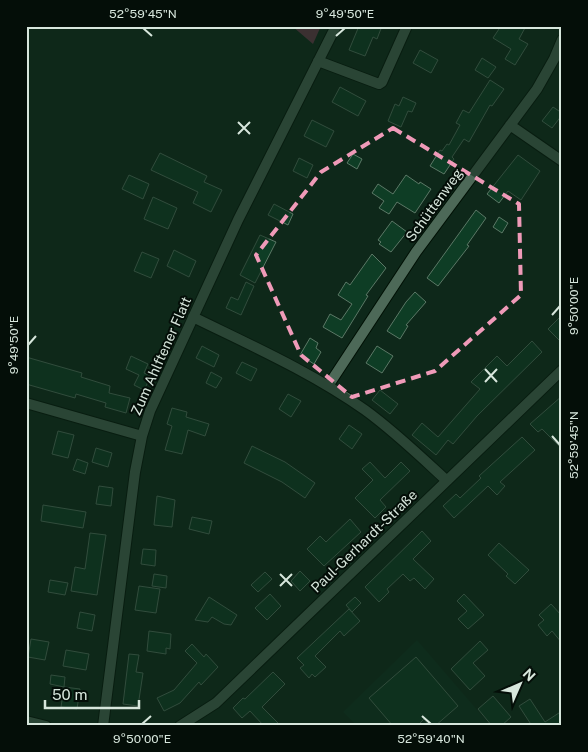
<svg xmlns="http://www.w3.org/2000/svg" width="588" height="752" font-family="'Public Sans',sans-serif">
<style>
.built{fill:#0f311f}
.forest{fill:#713b4f}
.building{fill:#0e3d25;stroke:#5b7866}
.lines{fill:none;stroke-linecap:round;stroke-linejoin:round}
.minor-casing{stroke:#001005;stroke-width:12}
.minor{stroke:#4d6958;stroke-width:10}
.marked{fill:none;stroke:#ef9ab8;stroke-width:4;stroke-dasharray:10 6;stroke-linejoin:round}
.ticks{fill:none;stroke:#d7e6dc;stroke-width:2}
.labels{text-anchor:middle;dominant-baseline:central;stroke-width:4;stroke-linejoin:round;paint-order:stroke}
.street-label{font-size:14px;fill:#d7e6dc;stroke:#040e08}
.neatline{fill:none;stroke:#d7e6dc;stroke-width:2}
.ticks-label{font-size:12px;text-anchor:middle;fill:#d7e6dc}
</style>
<rect width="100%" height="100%" fill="#0e281a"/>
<path class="built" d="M417,640L491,726H357L343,712Z"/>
<path class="forest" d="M292,26H321L313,44Z"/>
<path class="building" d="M359,26H382L377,39L373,37L365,56L349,50Z
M501,26H526L519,39L528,44L515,65L505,59L511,49L493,38Z
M420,50L438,60L431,73L413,63Z
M482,58L496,67L488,78L475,70Z
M490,80L504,89L492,106L490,105L469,142L464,139L452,157L454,159L444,174L430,166L440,150L442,151L447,144L449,145L460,125L456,123L463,110L469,113Z
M340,87L366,101L358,116L332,102Z
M403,97L416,103L412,112L408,111L401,127L388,121L395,104L399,106Z
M553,107L562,113V115L552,128L542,121Z
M312,120L334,131L326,147L304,136Z
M160,153L207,176L204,182L222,190L211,212L193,203L198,192L151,170Z
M353,154L362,159L357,169L347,163Z
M518,155L540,171L521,200L508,191L499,203L487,194Z
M299,158L313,165L307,178L293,171Z
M129,175L149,184L143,199L122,189Z
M406,175L419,184L420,182L431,189L415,213L397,202L389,214L379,208L384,201L372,193L378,184L393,194Z
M153,197L177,208L168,229L144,219Z
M274,204L293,214L288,225L268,215Z
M476,210L486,218L467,245L469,246L438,286L427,278Z
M499,217L508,223L502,233L493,227Z
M392,221L407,232L391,252L379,244L381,242L378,240Z
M260,235L276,242L255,283L240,275Z
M174,250L196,261L189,277L167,266Z
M142,252L159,259L151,278L134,271Z
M372,254L386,268L366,295L368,296L342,338L323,327L330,314L341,320L352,304L338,295L346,282L350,285Z
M246,282L254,286L241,315L226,308L231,297L238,300Z
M415,292L426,302L406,325L408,326L400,339L387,331L406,302Z
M562,315V343L548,329Z
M310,338L318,343L316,348L321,352L314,364L300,355Z
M532,341L542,352L477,416L453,444L448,440L436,455L412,435L422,423L438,437L480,389L471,382L497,356L507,366Z
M202,346L219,355L214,367L196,358Z
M377,346L393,356L382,373L366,363Z
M131,356L148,364L144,373L151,376L144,390L134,385L139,375L126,369Z
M26,357L82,373L81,377L110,386L109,393L130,398L126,413L105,407L106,403L76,394L75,398L26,384Z
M242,362L257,369L251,381L236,373Z
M211,372L222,378L216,388L206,383Z
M380,390L398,404L390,414L372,400Z
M288,394L301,401L291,417L279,409Z
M562,396V449L542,429L538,432L530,424Z
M172,408L187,412L186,417L209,424L205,436L188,430L182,454L165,450L172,426L167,424Z
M349,425L362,434L352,449L339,439Z
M58,431L74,435L68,458L52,454Z
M522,437L535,450L500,482L505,486L497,495L488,486L454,518L443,506L456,494L460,498L481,478L479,476Z
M252,446L285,462L315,483L305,498L282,482L244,463Z
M96,448L112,453L108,467L92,462Z
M77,459L88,463L85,474L73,470Z
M370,462L385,478L401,462L410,471L380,500L386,507L375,518L355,498L373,480L362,469Z
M99,486L113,488L111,506L96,504Z
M157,496L175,500L172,527L154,525Z
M43,505L86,512L83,528L41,521Z
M192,517L212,521L209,534L189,529Z
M350,519L361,532L324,566L307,549L320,536L326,542Z
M422,531L431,541L413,559L434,579L425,589L414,578L410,581L403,574L387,589L389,592L379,602L365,587Z
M90,533L106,535L97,595L71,591L75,567L85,569Z
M499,543L529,570L515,584L506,576L508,574L488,555Z
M143,549L156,550L155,566L141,564Z
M300,571L310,581L300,591L291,581Z
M265,572L272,579L258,592L251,585Z
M154,574L167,576L166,588L152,586Z
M50,580L68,583L65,595L48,592Z
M139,586L160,589L156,613L135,610Z
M270,594L281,606L267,620L255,608Z
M464,594L484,615L468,629L458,619L467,611L457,601Z
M209,597L237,615L231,625L224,624L212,617L208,622L195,620Z
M355,597L361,603L352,612L346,605Z
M551,604L562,616V643L552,631L547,636L538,625L544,620L539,615Z
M349,609L360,621L344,636L340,631L315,656L326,667L315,677L312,674L309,678L300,668L304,665L297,658Z
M80,612L95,615L92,631L77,628Z
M149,631L171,634L170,649L166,648V654L147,651Z
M31,639L49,642L45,660L28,657Z
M480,641L488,650L473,663L485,676L470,690L451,669Z
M192,644L204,657L206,654L218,667L201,685L199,682L180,703L164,711L157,698L174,690L197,663L185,651Z
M66,650L89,654L86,670L63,666Z
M129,654L139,655L136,672L143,673L138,706L123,704Z
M416,657L458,706L435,726H430L424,719L417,726H393L369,698Z
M273,672L285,684L262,707L281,726H264L250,711L242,718L233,708L243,698L245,699Z
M51,675L65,677L64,687L50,684Z
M64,687L80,689L77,709L61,707Z
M493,696L511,717L501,726H492L478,709Z
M530,699L545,722L562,711V726H532L519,706Z"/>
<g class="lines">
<defs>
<path id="minor" d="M318,61L379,84L382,82L407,26
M510,125L562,161
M193,317C252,346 311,372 365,410C394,431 420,456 446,480
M328,386L416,252L537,89L554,59L562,40
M26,403L142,436
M26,721L46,726
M103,726L135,472L142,436L150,411L238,220L336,26
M180,726L216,703L562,370"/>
</defs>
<use href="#minor" class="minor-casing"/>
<use href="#minor" class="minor"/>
</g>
<path d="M0 0H588V752H0ZM393,128L519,204L521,295L435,371L352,397L301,355L256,255L321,172Z" fill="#0e281a" fill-opacity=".55" fill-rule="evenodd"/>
<path class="marked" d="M393,128L519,204L521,295L435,371L352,397L301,355L256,255L321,172Z"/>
<path class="ticks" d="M143,28L152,36M336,36L345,28M238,122L250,134M238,134L250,122M552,315L560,306M28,345L36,336M485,369L497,382M485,382L497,369M552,436L560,445M280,574L292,586M280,586L292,574M422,716L431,724M142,724L151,716"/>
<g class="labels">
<g class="street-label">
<text transform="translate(434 205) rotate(-54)">Schüttenweg</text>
<text transform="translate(161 356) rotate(-66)">Zum Ahlftener Flatt</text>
<text transform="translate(364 541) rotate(-44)">Paul-Gerhardt-Straße</text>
</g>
</g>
<rect width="588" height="752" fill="none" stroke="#040e08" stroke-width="55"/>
<g transform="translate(520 684) rotate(45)" stroke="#040e08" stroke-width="4" paint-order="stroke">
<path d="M0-4L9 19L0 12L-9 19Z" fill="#d7e6dc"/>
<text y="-8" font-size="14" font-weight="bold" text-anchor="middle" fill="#d7e6dc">N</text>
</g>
<path d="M45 700v8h94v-8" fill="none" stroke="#d7e6dc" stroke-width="2.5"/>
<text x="52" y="700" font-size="15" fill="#d7e6dc" stroke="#040e08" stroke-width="4" paint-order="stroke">50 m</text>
<rect x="28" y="28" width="532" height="696" class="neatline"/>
<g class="ticks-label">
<text x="143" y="18">52°59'45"N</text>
<text x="345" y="18">9°49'50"E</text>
<text transform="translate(574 306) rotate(-90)" y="4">9°50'00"E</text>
<text transform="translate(14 345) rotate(-90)" y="4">9°49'50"E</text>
<text transform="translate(574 445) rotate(-90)" y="4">52°59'45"N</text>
<text x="142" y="743">9°50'00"E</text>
<text x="431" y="743">52°59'40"N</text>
</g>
</svg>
